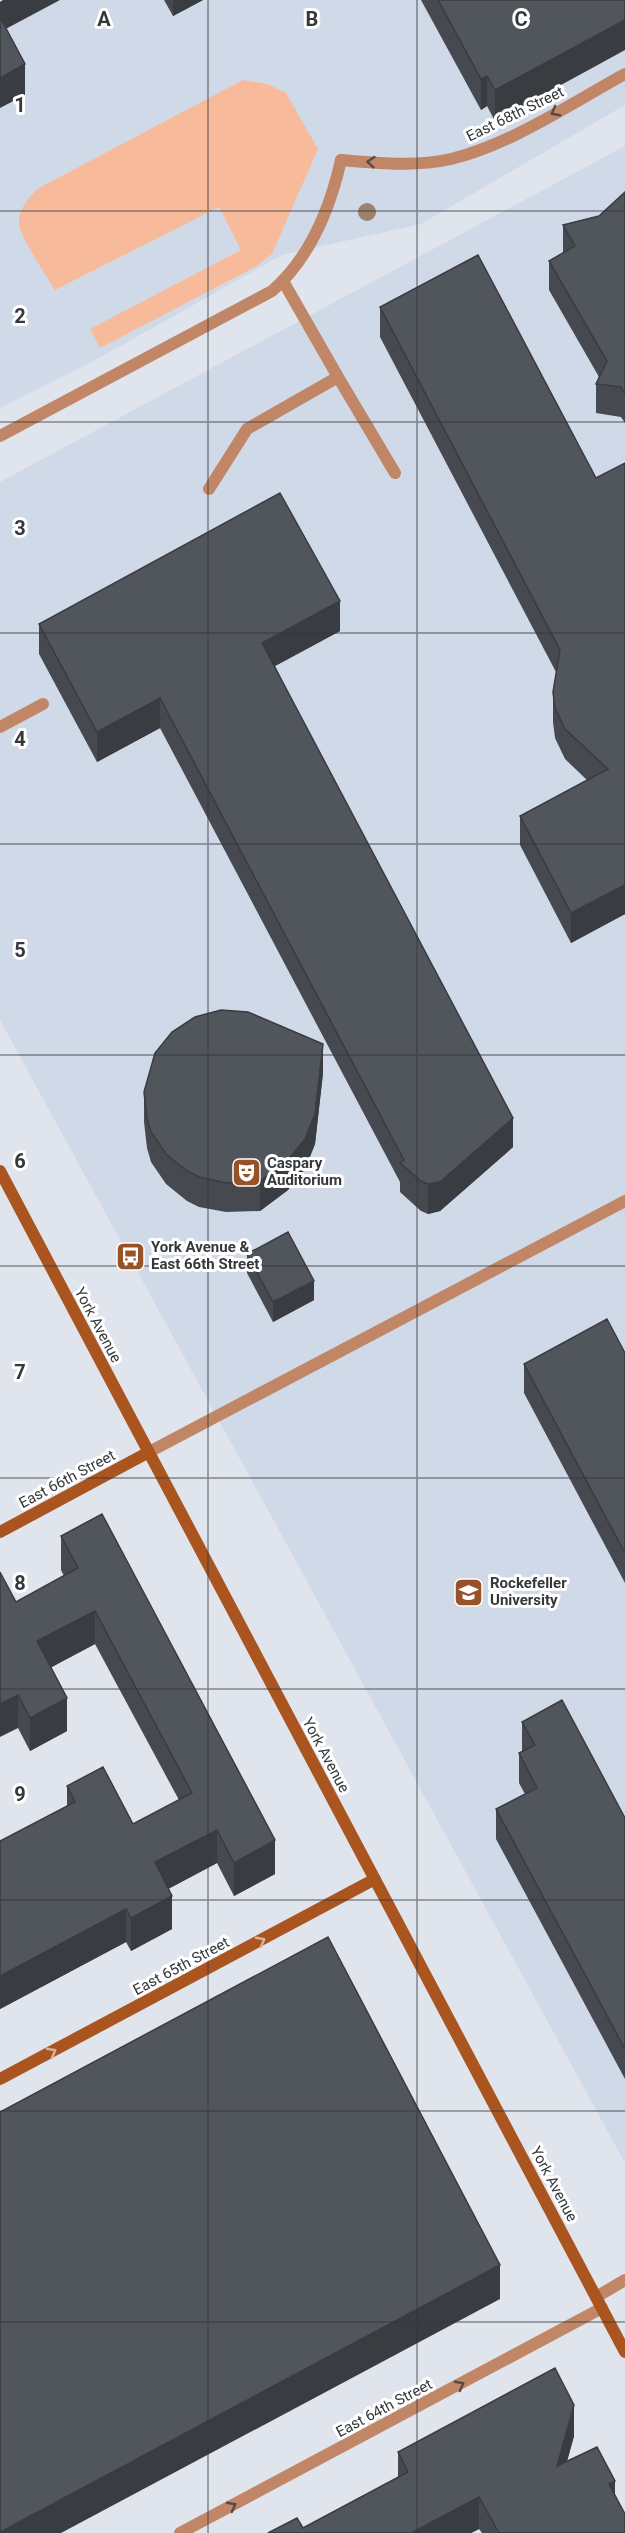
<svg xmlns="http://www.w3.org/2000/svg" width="625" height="2533" font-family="Roboto,sans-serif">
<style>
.built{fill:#d0d9e8}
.green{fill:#f7bb9b}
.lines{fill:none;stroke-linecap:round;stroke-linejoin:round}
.lane{stroke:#c08666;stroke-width:12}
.street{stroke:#c08666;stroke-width:12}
.secondary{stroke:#aa551f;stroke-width:12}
.tree{fill:#9d806d}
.wall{fill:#46494f}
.shaded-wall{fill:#393c40}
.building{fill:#51555c;stroke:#393c40;stroke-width:1.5}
.oneway{stroke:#584b45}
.oneway2{stroke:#d9b29a}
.grid{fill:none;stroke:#35373a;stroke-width:1.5;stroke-opacity:0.55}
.labels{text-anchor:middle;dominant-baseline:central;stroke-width:6;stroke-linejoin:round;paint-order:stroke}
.street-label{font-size:15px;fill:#35373a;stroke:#fff}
.poi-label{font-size:15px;font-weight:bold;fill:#35373a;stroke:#fff;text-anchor:start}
.grid-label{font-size:20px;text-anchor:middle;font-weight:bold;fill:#35373a;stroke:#fff;stroke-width:6;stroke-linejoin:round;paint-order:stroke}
</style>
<rect width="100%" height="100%" fill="#dfe4ed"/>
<path class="built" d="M0,0H625V105L421,224L282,255L90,363L0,408Z
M625,146V2163L0,1020V482Z"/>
<path class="green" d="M243,80L267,84L286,93L318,149L272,254L255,267L100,348L90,329L241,250L219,207L55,290C47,277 20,236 19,224C18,209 29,197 39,188Z"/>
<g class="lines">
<path class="lane" d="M341,160C378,163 415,167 451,159C510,145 572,103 625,74
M338,377L395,473
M209,489L247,429L338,377L283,281
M0,727L43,704
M149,1452L625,1201
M596,2297L625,2280"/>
<path class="street" d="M0,436L272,291C311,257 330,209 341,160
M180,2533L602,2308"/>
<path class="secondary" d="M0,1171L625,2352
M0,1532L149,1452
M0,2079L375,1879"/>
</g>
<circle class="tree" cx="367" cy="212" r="9"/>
<path class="wall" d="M164,0H203L173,16Z
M421,0H625L495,121L487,106L481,110Z
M625,192V423L621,417L596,413V384L599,377L549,290V261L563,253V225L599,216Z
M380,307L596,478L625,463V914L571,943L520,845V816L587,780L565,759L555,738L553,722V692L556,672L380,337Z
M39,624L340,631L275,666L513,1147L440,1211L428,1214L421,1211L400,1192V1182L160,728L97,762L39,654Z
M323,1073L315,1144L305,1169L288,1190L260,1211L226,1212L199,1207L187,1201L166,1184L151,1162L147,1148L144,1122V1092Z
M247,1254L314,1300L273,1322L247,1273Z
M625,1353V1583L524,1393V1364Z
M61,1536L275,1874L234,1896L217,1863L168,1889L172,1929L131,1951L126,1942L0,2009V1841L67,1806V1786L133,1824L179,1800L95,1644L51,1667L67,1731L30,1751L18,1728L16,1602L64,1576L61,1570Z
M522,1722L625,1818V2079L496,1839V1809L525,1794L519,1783V1753L522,1752Z
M574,2436L567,2461L615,2495L625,2533H482L479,2529L471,2533H268L303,2528L398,2477V2452Z"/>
<path class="shaded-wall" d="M3,0H60L0,32V2Z
M173,0H203L173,16Z
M625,20V50L495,121V90Z
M25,64V95L0,108V78Z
M487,76V106L481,110V79Z
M340,601V631L262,673V643Z
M160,698V728L97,762V732Z
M625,885V914L571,943V913Z
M323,1044V1073L315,1144L305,1169L288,1190L260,1211V1181Z
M513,1118V1147L440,1211L428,1214V1184Z
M314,1281V1300L273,1322V1302Z
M95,1611V1644L37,1675V1641Z
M18,1695V1728L0,1737V1704Z
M67,1698V1731L30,1751V1718Z
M217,1830V1863L155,1896V1862Z
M275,1840V1874L234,1896V1863Z
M172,1896V1929L131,1951V1918Z
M126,1909V1942L0,2009V1976Z
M500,2265V2299L61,2533H0V2532Z
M574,2405V2436L557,2498V2466Z
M615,2481V2513L609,2484Z
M479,2497V2529L471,2533H413V2532Z"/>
<path class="building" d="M438,0H625V20L495,90L487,76L481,79Z
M0,17L25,64L0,78Z
M625,192V394L621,387L596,384L607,361L549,261L575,246L563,225L599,216Z
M478,255L596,478L625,463V885L571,913L520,816L608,769L565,729L555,708L553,692L560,650L380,307Z
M280,493L340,601L262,643L513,1118L440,1182L428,1184L421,1181L400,1163L404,1160L160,698L97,732L39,624Z
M221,1010L248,1012L323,1044L315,1114L305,1139L288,1160L260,1181L226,1183L199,1177L187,1171L166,1154L151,1132L147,1119L144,1092L155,1053L172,1032L195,1017Z
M288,1232L314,1281L273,1302L247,1254Z
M607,1319L625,1353V1553L524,1364Z
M102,1514L275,1840L234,1863L217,1830L155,1862L172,1896L131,1918L126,1909L0,1976V1841L75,1802L67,1786L103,1767L133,1824L192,1793L95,1611L37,1641L67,1698L30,1718L18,1695L0,1704V1572L16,1602L78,1568L61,1536Z
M562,1700L625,1818V2049L496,1809L537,1788L519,1753L535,1745L522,1722Z
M328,1937L500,2265L0,2532V2112Z
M555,2368L574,2405L557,2466L597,2447L615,2481L609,2484L625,2514V2533H499L479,2497L413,2532V2533H268L297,2518L303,2528L408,2472L398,2452Z"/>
<defs><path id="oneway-chevron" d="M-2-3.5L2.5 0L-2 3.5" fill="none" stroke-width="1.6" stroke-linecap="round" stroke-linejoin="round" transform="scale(1.5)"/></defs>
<g class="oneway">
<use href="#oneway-chevron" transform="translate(555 112) rotate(152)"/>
<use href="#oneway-chevron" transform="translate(371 162) rotate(-175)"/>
<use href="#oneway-chevron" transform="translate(460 2385) rotate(-28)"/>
<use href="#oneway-chevron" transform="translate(232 2506) rotate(-28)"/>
</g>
<g class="oneway2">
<use href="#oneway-chevron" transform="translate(261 1941) rotate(-28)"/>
<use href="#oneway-chevron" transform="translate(52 2052) rotate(-28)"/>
</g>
<path class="grid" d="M208,0V2533M417,0V2533M0,211H625M0,422H625M0,633H625M0,844H625M0,1055H625M0,1266H625M0,1478H625M0,1689H625M0,1900H625M0,2111H625M0,2322H625"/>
<defs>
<symbol id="theatre-square" viewBox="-11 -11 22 22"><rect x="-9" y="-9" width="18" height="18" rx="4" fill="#985228" stroke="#fff"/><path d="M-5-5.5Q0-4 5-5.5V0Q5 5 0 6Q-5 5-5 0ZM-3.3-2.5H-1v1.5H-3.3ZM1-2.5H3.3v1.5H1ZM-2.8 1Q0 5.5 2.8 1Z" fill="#fff"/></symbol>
<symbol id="bus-square" viewBox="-11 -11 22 22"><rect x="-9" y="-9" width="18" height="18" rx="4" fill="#985228" stroke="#fff"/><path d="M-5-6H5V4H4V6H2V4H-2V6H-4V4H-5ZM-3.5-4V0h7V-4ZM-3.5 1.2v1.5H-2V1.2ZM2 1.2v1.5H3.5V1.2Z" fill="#fff"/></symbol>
<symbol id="university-square" viewBox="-11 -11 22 22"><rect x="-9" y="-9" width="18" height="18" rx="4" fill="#985228" stroke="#fff"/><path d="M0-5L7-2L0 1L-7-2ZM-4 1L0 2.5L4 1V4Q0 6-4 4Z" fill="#fff"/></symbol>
</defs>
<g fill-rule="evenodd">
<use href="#theatre-square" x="230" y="1156" width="33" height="33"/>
<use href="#bus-square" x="114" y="1240" width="33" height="33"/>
<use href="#university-square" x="452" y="1576" width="33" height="33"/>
</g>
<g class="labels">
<g class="street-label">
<text transform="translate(515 114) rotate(-26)">East 68th Street</text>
<text transform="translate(98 1325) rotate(62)">York Avenue</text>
<text transform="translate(67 1479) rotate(-28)">East 66th Street</text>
<text transform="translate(326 1755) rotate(62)">York Avenue</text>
<text transform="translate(181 1966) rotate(-28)">East 65th Street</text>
<text transform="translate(554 2184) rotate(62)">York Avenue</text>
<text transform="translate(384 2408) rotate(-28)">East 64th Street</text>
</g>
<g class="poi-label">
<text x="267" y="1163">Caspary<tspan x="267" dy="17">Auditorium</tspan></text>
<text x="151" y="1247">York Avenue &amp;<tspan x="151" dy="17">East 66th Street</tspan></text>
<text x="490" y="1583">Rockefeller<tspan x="490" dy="17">University</tspan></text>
</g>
</g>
<g class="grid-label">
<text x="104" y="26">A</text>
<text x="312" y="26">B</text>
<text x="521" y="26">C</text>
<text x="20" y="112">1</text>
<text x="20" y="323">2</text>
<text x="20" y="535">3</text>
<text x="20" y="746">4</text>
<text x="20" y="957">5</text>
<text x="20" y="1168">6</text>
<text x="20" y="1379">7</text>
<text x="20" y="1590">8</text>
<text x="20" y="1801">9</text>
</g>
</svg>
